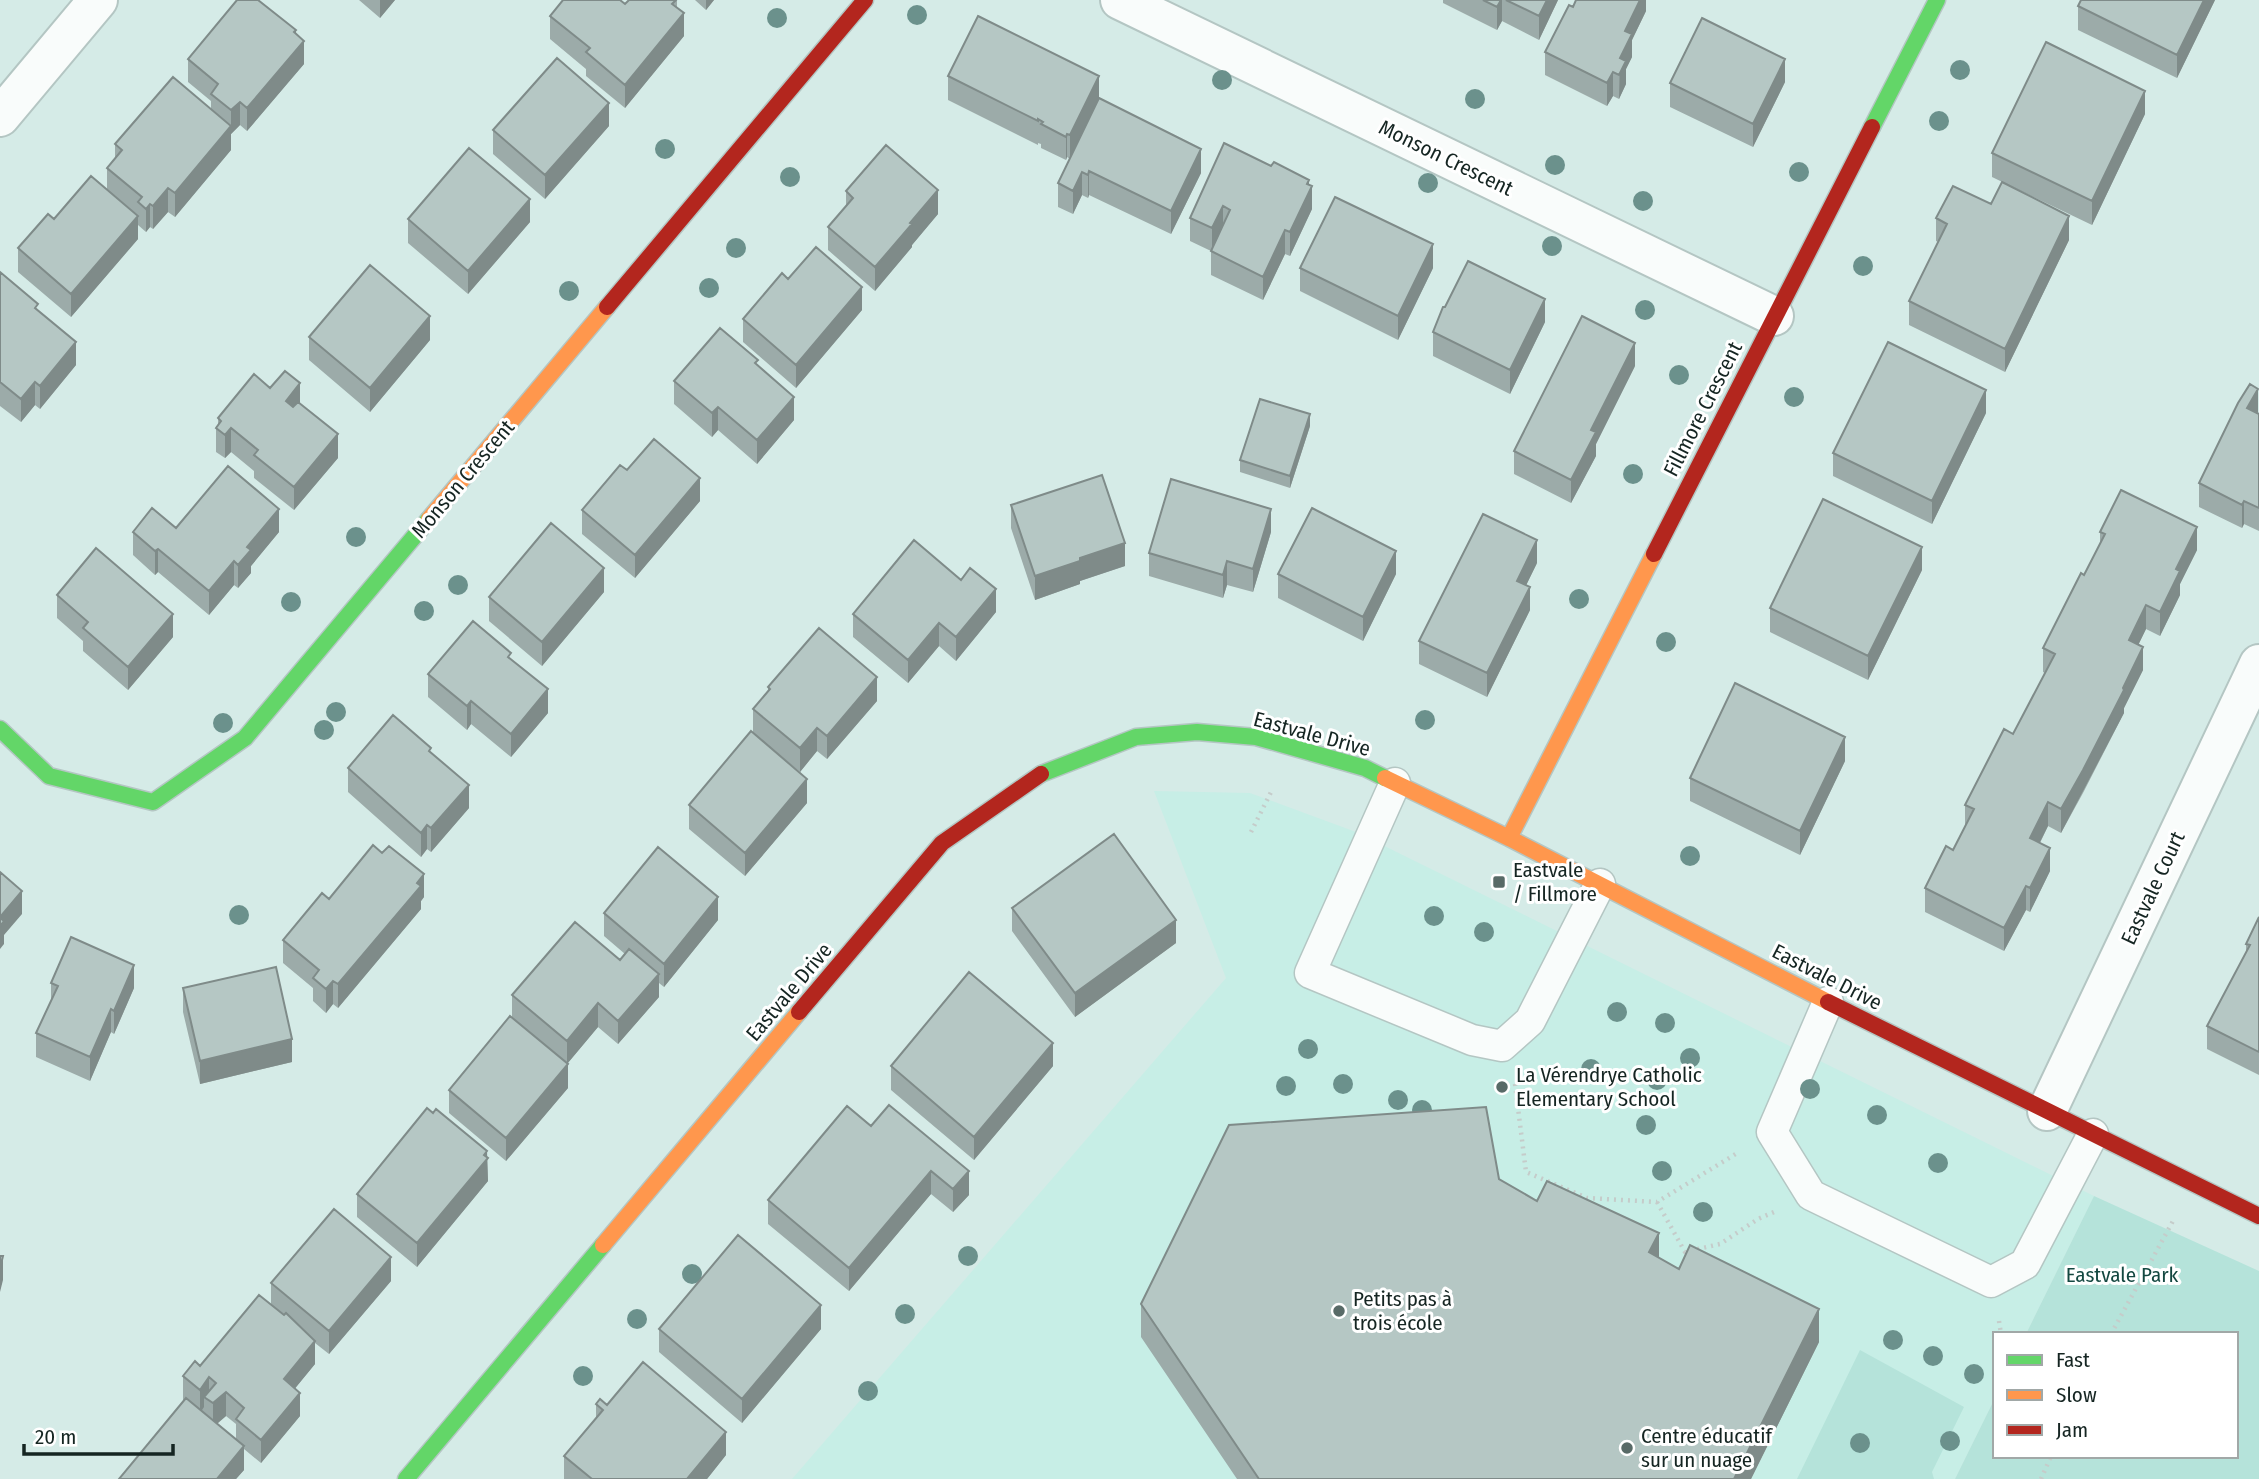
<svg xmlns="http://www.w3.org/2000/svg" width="2259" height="1479" font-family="'Fira Sans Condensed',sans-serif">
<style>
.built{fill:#c7eee6}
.green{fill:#b5e3da}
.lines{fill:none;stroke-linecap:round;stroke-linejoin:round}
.lane-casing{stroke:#b4c6c3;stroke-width:33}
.street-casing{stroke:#b4c6c3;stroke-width:42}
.fast-casing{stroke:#b4c6c3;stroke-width:19}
.slow-casing{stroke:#b4c6c3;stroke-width:19}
.jam-casing{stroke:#b4c6c3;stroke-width:19}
.path{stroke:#c5ccca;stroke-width:4.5;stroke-dasharray:2 5;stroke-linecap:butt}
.lane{stroke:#f9fcfb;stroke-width:30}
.street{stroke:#f9fcfb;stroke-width:38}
.fast{stroke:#63d668;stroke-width:16}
.slow{stroke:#ff974d;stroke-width:16}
.jam{stroke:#b3261e;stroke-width:16}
.tree{fill:#6b918c}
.wall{fill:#9caba9;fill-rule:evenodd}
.shaded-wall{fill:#7f8b89}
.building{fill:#b5c7c4;stroke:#7f8b89;stroke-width:2}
.poi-dot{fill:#586a67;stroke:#fff;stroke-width:2.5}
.labels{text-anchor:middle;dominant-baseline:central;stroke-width:6;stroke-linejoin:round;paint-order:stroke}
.street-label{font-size:21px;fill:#152522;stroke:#fff}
.poi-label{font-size:21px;fill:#152522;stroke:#fff;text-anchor:start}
.park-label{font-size:21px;fill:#144841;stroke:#fff}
</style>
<rect width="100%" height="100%" fill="#d5ebe7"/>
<path class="built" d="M1154,791L1250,793L1356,832L2094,1196L2026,1334H1995V1398L1955,1479H792L1226,978Z"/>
<path class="green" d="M2094,1196L2259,1271V1479H1955L1995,1398V1456H2236V1334H2026Z
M1860,1350L1964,1407L1932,1472L1934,1479H1797Z"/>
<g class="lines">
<defs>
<path id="lane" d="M1395,783L1310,973L1472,1040L1502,1046L1530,1021L1600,884
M1828,1002L1772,1132L1811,1195L1991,1282L2025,1264L2093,1134"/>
<path id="street" d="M1120,0L1774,316
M0,117L98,0
M2047,1111L2259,664"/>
<path id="fast" d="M1872,127L1937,0
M0,729L49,776L153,802L245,738L429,519
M1041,774L1136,737L1197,732L1256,737L1365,768L1385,778
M406,1479L603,1245"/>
<path id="slow" d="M429,519L607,307
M1385,778L1509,838L1828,1002
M1509,838L1654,554
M603,1245L799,1012"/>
<path id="jam" d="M607,307L865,0
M1654,554L1872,127
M1828,1002L2259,1216
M799,1012L942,843L1041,774"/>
</defs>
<use href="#lane" class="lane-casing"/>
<use href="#street" class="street-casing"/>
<use href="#fast" class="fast-casing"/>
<use href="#slow" class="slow-casing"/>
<use href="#jam" class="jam-casing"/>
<path class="path" d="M1251,832L1272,790
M1515,1084L1526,1172L1587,1198L1657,1202L1739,1152
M1657,1202L1685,1252L1720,1244L1758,1219L1774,1212
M1999,1321L2001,1334
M2111,1334L2173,1221
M2041,1479L2051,1456"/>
<use href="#lane" class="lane"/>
<use href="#street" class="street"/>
<use href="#fast" class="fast"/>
<use href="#slow" class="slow"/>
<use href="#jam" class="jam"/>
</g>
<g class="tree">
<circle cx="917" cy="15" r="10"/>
<circle cx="777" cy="18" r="10"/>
<circle cx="1960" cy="70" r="10"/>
<circle cx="1222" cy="80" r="10"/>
<circle cx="1475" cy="99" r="10"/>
<circle cx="1939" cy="121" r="10"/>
<circle cx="665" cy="149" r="10"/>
<circle cx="1555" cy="165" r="10"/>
<circle cx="1799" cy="172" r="10"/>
<circle cx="790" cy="177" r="10"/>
<circle cx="1428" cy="183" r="10"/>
<circle cx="1643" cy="201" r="10"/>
<circle cx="1552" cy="246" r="10"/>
<circle cx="736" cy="248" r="10"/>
<circle cx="1863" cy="266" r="10"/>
<circle cx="709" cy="288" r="10"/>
<circle cx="569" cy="291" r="10"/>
<circle cx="1645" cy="310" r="10"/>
<circle cx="1679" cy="375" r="10"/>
<circle cx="1794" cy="397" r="10"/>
<circle cx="1633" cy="474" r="10"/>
<circle cx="356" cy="537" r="10"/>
<circle cx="458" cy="585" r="10"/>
<circle cx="1579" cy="599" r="10"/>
<circle cx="291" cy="602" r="10"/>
<circle cx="424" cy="611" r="10"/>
<circle cx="1666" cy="642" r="10"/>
<circle cx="336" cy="712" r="10"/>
<circle cx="1425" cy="720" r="10"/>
<circle cx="223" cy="723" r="10"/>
<circle cx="324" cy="730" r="10"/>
<circle cx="1690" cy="856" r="10"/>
<circle cx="239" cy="915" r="10"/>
<circle cx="1434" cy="916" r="10"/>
<circle cx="1484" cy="932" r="10"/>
<circle cx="1617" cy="1012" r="10"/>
<circle cx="1665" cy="1023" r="10"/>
<circle cx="1308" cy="1049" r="10"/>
<circle cx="1690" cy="1058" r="10"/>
<circle cx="1591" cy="1069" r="10"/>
<circle cx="1657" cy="1080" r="10"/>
<circle cx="1343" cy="1084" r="10"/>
<circle cx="1286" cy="1086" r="10"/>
<circle cx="1810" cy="1089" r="10"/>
<circle cx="1398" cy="1100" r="10"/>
<circle cx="1422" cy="1110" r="10"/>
<circle cx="1877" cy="1115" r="10"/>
<circle cx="1646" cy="1125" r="10"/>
<circle cx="1938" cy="1163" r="10"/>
<circle cx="1662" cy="1171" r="10"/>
<circle cx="1703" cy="1212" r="10"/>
<circle cx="968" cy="1256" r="10"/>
<circle cx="692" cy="1274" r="10"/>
<circle cx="905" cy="1314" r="10"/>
<circle cx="637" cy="1319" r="10"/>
<circle cx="1893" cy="1340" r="10"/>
<circle cx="1933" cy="1356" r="10"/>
<circle cx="1974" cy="1374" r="10"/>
<circle cx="583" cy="1376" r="10"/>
<circle cx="868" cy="1391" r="10"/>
<circle cx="1950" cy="1441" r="10"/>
<circle cx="1860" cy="1443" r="10"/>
</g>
<path class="wall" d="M359,0H395L380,18Z
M677,0V7L684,36L625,108L586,76V69L550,39V16L625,4Z
M695,0H714L706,10Z
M1443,0H1558L1539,40L1502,21L1497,30L1443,3Z
M1646,0V11L1632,40V57L1626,69V84L1619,99L1613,96L1607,106L1545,75V52L1573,7Z
M2215,0L2177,78L2078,30V6Z
M296,33L304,64L247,131L240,125L231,134V150L175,217L168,212L153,229L150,227L146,232L138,225V216V239L71,317L18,272V248L54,219L107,190V168L115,158V144L211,109V101L188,82V59Z
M948,76L1099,99L1201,173L1171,234L1089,195L1088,198L1082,195L1073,214L1058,207V183L1070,159L1067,157L1066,160L1041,148V144L1038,143V145L948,100Z
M1785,82L1753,147L1670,107V83Z
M2145,114L2092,225L1992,177V153Z
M609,126L545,199L493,154V130Z
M1224,143L1309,185L1312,209L1290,256L1285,254L1263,300L1211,275V251L1190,241V218Z
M846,191L938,214L912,245V247L875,291L828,250V227L846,206Z
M1991,204L2069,240L2005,372L1909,325V301L1938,242L1936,241V218Z
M408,219L530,222L468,294L408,243Z
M1300,268H1433L1398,340L1300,291Z
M0,272L38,311L76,365L40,409L35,405L21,422L0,406Z
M788,279L862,310L796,388L743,342V319Z
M1545,322L1510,394L1433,356V332Z
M309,337L430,340L370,412L309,360Z
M758,366L794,420L757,464L718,430L712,437L674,404V381Z
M1635,366L1596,444V456L1571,503L1514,474V451Z
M270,388L300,404L338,458L294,510L254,478V471L231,452L225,458L216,452V428L218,426V418Z
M2258,412L2259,414V531L2244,524L2242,528L2199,507V483Z
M1986,413L1932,524L1833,476V453Z
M1310,426L1290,488L1240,472V460Z
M627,470L700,501L635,578L582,534V510Z
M1011,505L1125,566L1080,581V584L1035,600L1011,528Z
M176,528L279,532L251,566V573L238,588L234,585L209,615L158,572L155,575L133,555V532Z
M1271,532L1253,592L1227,585L1223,598L1149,576V553Z
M2100,532L2197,550L2180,584V595L2160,636L2146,629L2138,645L2143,670L2124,708V713L2083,793L2061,833L2048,826L2040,843L2050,871L2030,912L2026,910L2004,951L1925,912V888L1953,850L1965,827V805L2013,734L2045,673L2043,672V648L2084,575L2100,544Z
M1537,563L1526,585L1530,610L1487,697L1419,664V641Z
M1922,570L1868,680L1770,632V608Z
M1278,574H1396L1363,641L1278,598Z
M604,592L542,666L489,621V597Z
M57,595L173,637L128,690L83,651V641L57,618Z
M996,612L956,661L939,646L908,683L853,637V614Z
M511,659L548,713L511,757L471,724L467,730L428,697V674Z
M768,687L877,701L827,759L817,751L800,772L753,733V709L768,691Z
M431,753L469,808L431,852L427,849L421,857L348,792V768Z
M1845,761L1800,855L1690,801V778Z
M807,803L745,876L689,829V805Z
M424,897L421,901V909L338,1008L333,1004L326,1013L313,1001V988L283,963V940L329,899Z
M1012,908L1176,943L1075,1017L1012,931Z
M604,913L718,920L664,987L659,983V997L618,1044L598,1027L567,1064L568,1088L506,1161L449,1113V1090L512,1018V995L620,960L625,954L604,936Z
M2259,917V1075L2207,1049V1026L2246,952V944Z
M51,983L134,988L114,1034L111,1032L90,1081L36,1057V1033L51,1001Z
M183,988L292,1062L200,1084L183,1012Z
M891,1066H1053L974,1160L891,1090Z
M871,1126L969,1195L953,1212L931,1194L849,1291L768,1224V1200Z
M487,1157L488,1181L417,1267L357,1217V1194Z
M1499,1179L1537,1201L1659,1258L1819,1342L1751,1479H1237L1141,1337V1304Z
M391,1281L329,1354L315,1343V1364L295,1388L300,1416L261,1463L244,1449V1470L236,1479H119L184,1401L183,1400V1376L200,1366L271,1304V1283ZM226,1416L236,1424V1440L217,1424Z
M659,1329H821L742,1423L659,1352Z
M596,1404L726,1455L707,1479H564V1456L596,1418Z"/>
<path class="shaded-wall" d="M380,0H395L380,18Z
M706,0H714L706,10Z
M1501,0H1502V21L1497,30V7Z
M1547,0H1558L1539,40V16Z
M1640,0H1646V11L1632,40V57L1626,69V84L1619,99L1620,58L1625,31Z
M2204,0H2215L2177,78V55Z
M684,13V36L625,108V85Z
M296,30V50L304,41V64L247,131V108Z
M1785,59V82L1753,147V124Z
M1613,72V96L1607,106V83Z
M1099,76V99L1070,159V135Z
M2145,91V114L2092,225V201Z
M240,102V125L231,134V110Z
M609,103V126L545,199V175Z
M231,126V150L175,217V193Z
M1067,134V157L1066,160V137Z
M1201,149V173L1171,234V211Z
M1089,171V195L1088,198V175Z
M1082,172V195L1073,214V191Z
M1309,180V192L1312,186V209L1290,256V232Z
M168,188V212L153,229V206Z
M938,190V214L912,245V247L875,291V267Z
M530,199V222L468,294V271Z
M150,204V227L146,232V209Z
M1223,206V230L1212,251V228Z
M138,216V239L71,317V294Z
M2069,216V240L2005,372V349Z
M1285,230V254L1263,300V277Z
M1433,244V268L1398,340V316Z
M862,287V310L796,388V365Z
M1545,299V322L1510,394V370Z
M430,316V340L370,412V388Z
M76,342V365L40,409V386Z
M1635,343V366L1596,444V456L1571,503V480L1591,430Z
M35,382V405L21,422V399Z
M300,383V407L286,425V401Z
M2258,389V412L2247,431V408Z
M1986,390V413L1932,524V501Z
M794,397V420L757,464V440Z
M718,407V430L712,437V413Z
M1310,414V426L1290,488V476Z
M231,428V452L225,458V435Z
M338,434V458L294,510V487Z
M700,478V501L635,578V555Z
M2244,501V524L2242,528V505Z
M279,509V532L251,566V573L238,588V565L247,547Z
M1271,509V532L1253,592V569Z
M2197,527V550L2180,584V595L2160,636V612L2176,569Z
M1537,540V563L1517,604V581Z
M1125,543V566L1080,581V584L1035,600V576L1080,558Z
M1922,547V570L1868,680V656Z
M158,549V572L155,575V551Z
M1396,551V574L1363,641V617Z
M234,561V585L209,615V591Z
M1227,561V585L1223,598V575Z
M604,568V592L542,666V642Z
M1530,587V610L1487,697V673Z
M996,589V612L956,661V637Z
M2146,605V629L2129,664V640Z
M173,614V637L128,690V667Z
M939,623V646L908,683V660Z
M2143,647V670L2124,708V713L2061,833V809Z
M877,677V701L827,759V736Z
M548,689V713L511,757V734Z
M471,701V724L467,730V706Z
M817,728V751L800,772V748Z
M1845,737V761L1800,855V831Z
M807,779V803L745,876V853Z
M469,785V808L431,852V828Z
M2048,802V826L2030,862V838Z
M427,825V849L421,857V833Z
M2050,848V871L2030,912V888Z
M424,874V897L421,901V909L338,1008V984Z
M2026,886V910L2004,951V928Z
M22,891V914L4,935V944L0,949V917Z
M718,897V920L664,987V964Z
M1176,920V943L1075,1017V993Z
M134,965V988L114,1034V1011Z
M659,974V997L618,1044V1021Z
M333,981V1004L326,1013V989Z
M598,1003V1027L567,1064V1041Z
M111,1009V1032L90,1081V1057Z
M292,1039V1062L200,1084V1061Z
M1053,1043V1066L974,1160V1137Z
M568,1064V1088L506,1161V1138Z
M487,1151L488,1181L417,1267V1243Z
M931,1171V1194L849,1291V1268Z
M969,1171V1195L953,1212V1189Z
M1659,1233V1267L1649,1252Z
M3,1256V1280L0,1292V1268Z
M391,1257V1281L329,1354V1331Z
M821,1305V1329L742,1423V1399Z
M1819,1309V1342L1751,1479H1734Z
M315,1341V1364L284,1402V1379Z
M209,1377V1401L204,1397V1407L200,1413V1390Z
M226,1392V1416L213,1427V1403Z
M300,1393V1416L261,1463V1440Z
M726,1432V1455L707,1479H687Z
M244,1446V1470L236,1479H217Z"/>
<path class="building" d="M237,0H258L296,30L294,32L304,41L247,108L240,102L231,110L211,94L218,84L188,59Z
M563,0H620L625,4L629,0H676L672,4L684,13L625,85L586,52L590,48L550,16Z
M1483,0H1501L1497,7Z
M1506,0H1547L1539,16Z
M1576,0H1640L1625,31L1632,34L1620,58L1626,61L1619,75L1613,72L1607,83L1545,52L1569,5L1573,7Z
M2081,0H2204L2177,55L2078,6Z
M978,16L1099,76L1070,135L1067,134L1066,137L1041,124L1043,122L1038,119V121L948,76Z
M1702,18L1785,59L1753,124L1670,83Z
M2046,42L2145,91L2092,201L1992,153Z
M557,58L609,103L545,175L493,130Z
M173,77L231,126L175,193L168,188L153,206L150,204L146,209L138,202L142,197L107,168L122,150L115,144Z
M1099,98L1201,149L1171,211L1089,171L1088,175L1082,172L1073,191L1058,183Z
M1224,143L1271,166L1274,162L1309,180L1307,184L1312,186L1290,232L1285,230L1263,277L1211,251L1230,210L1223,206L1212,228L1190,218Z
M886,145L938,190L910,223L912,224L875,267L828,227L853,198L846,191Z
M469,148L530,199L468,271L408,219Z
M91,176L138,216L71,294L18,248L48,214L54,219Z
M2002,182L2069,216L2005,349L1909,301L1947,224L1936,218L1953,186L1991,204Z
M1335,197L1433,244L1398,316L1300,268Z
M816,247L862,287L796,365L743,319L782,273L788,279Z
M1468,261L1545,299L1510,370L1433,332L1443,307H1445Z
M370,265L430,316L370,388L309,337Z
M0,272L38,304L35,308L76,342L40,386L35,382L21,399L0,382Z
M1582,316L1635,343L1591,430L1596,432L1571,480L1514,451Z
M720,328L758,360L755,363L794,397L757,440L718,407L712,413L674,381Z
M1888,342L1986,390L1932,501L1833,453Z
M285,371L300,383L286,401L293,407L298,402L338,434L294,487L254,455L258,450L231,428L225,435L216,428L221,421L218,418L254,374L270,388Z
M2250,384L2258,389L2247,408L2259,414V508L2244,501L2242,505L2199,483L2238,403Z
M1260,399L1310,414L1290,476L1240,460Z
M654,439L700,478L635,555L582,510L620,465L627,470Z
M228,466L279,509L247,547L251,550L238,565L234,561L209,591L158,549L155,551L133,532L152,508L176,528Z
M1102,475L1125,543L1080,558V561L1035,576L1011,505Z
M1171,479L1271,509L1253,569L1227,561L1223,575L1149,553Z
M2121,490L2197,527L2176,569L2180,571L2160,612L2146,605L2129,640L2143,647L2123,688L2124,690L2083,770L2061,809L2048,802L2030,838L2050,848L2030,888L2026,886L2004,928L1925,888L1946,846L1953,850L1974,809L1965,805L2004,729L2013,734L2055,654L2043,648L2081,573L2084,575L2105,534L2100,532Z
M1823,499L1922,547L1868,656L1770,608Z
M1312,508L1396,551L1363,617L1278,574Z
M1483,514L1537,540L1517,581L1530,587L1487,673L1419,641Z
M551,523L604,568L542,642L489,597Z
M914,540L961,580L970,568L996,589L956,637L939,623L908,660L853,614Z
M96,548L173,614L128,667L83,628L88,622L57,595Z
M473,621L511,653L508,657L548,689L511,734L471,701L467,706L428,674Z
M819,628L877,677L827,736L817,728L800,748L753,709L770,689L768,687Z
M1735,683L1845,737L1800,831L1690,778Z
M393,715L431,748L429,751L469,785L431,828L427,825L421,833L348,768Z
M751,731L807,779L745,853L689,805Z
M1114,834L1176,920L1075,993L1012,908Z
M373,845L382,853L389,846L424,874L417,883L421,886L338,984L333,981L326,989L313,978L319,970L283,940L322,893L329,899Z
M658,847L718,897L664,964L604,913Z
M0,872L22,891L0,917Z
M2259,917V1052L2207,1026L2250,945L2246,944Z
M0,918L4,921L0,926Z
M575,922L620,960L629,949L659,974L618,1021L598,1003L567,1041L512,995Z
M71,937L134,965L114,1011L111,1009L90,1057L36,1033L58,986L51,983Z
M276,967L292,1039L200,1061L183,988Z
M969,972L1053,1043L974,1137L891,1066Z
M510,1016L568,1064L506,1138L449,1090Z
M889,1105L969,1171L953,1189L931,1171L849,1268L768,1200L847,1106L871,1126Z
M1486,1107L1499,1179L1537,1201L1547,1181L1659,1233L1649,1252L1679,1269L1690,1245L1819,1309L1734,1479H1259L1141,1304L1229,1125Z
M427,1108L433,1113L436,1109L487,1151L484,1155L488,1158L417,1243L357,1194Z
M334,1209L391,1257L329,1331L271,1283Z
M738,1235L821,1305L742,1399L659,1329Z
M0,1256H3L0,1268Z
M259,1295L284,1315L286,1313L315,1341L284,1379L300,1393L261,1440L236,1419L244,1408L226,1392L213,1403L204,1397L216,1383L209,1377L200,1390L183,1376L195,1361L200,1366Z
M643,1362L726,1432L687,1479H592L564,1456L603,1410L596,1404L600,1399L607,1405Z
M186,1398L244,1446L217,1479H119Z"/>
<g class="poi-dot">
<rect x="1492" y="875" width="14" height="14" rx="3.5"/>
<circle cx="1502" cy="1087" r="7"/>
<circle cx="1339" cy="1311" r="7"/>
<circle cx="1627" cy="1448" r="7"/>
</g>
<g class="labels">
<g class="street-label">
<text transform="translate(1446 158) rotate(26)">Monson Crescent</text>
<text transform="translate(1703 409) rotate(-63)">Fillmore Crescent</text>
<text transform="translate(463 479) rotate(-50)">Monson Crescent</text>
<text transform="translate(1312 734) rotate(15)">Eastvale Drive</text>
<text transform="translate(2153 888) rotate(-65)">Eastvale Court</text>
<text transform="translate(1827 977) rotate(27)">Eastvale Drive</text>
<text transform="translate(789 992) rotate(-50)">Eastvale Drive</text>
</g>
<g class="poi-label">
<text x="1513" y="870">Eastvale<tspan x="1513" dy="24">/ Fillmore</tspan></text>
<text x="1516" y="1075">La Vérendrye Catholic<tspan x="1516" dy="24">Elementary School</tspan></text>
<text x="1353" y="1299">Petits pas à<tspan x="1353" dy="24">trois école</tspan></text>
<text x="1641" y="1436">Centre éducatif<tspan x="1641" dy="24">sur un nuage</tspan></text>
</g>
<g class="park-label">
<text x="2122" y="1275">Eastvale Park</text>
</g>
</g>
<rect x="1993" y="1332" width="245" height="126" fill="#ffffff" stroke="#a1a8a7" stroke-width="2"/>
<rect x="2007" y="1355" width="35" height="10" fill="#63d668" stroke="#a1a8a7" stroke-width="2"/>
<text x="2056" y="1367" font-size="21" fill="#152522">Fast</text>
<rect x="2007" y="1390" width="35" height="10" fill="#ff974d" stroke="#a1a8a7" stroke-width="2"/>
<text x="2056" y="1402" font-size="21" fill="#152522">Slow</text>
<rect x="2007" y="1425" width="35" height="10" fill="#b3261e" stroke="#a1a8a7" stroke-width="2"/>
<text x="2056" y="1437" font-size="21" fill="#152522">Jam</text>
<path d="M24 1444v10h149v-10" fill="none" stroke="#152522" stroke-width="3.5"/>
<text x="35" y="1444" font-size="21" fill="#152522" stroke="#ffffff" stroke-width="5" paint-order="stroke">20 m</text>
</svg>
